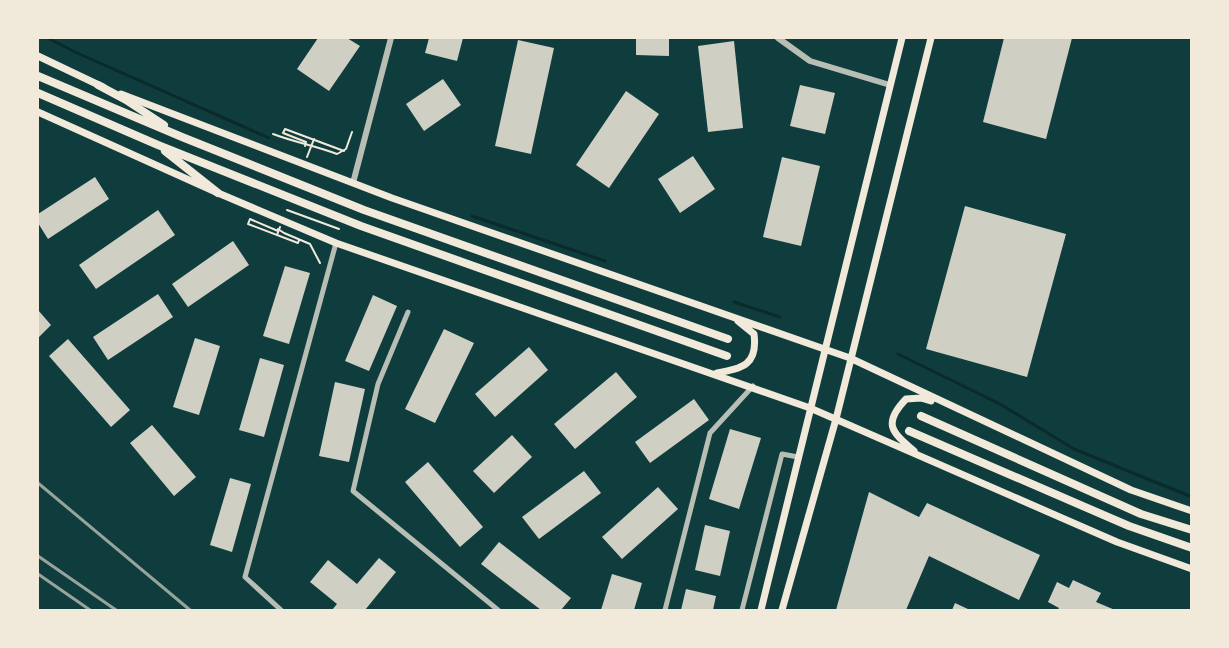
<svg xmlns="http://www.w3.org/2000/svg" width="1229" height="648" font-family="Manrope,sans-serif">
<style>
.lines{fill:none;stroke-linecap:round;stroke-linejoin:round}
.stream{stroke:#0a2a2b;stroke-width:3}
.building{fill:#cfcfc3}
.path{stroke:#f1e9da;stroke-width:2}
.minor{stroke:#b8beb3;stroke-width:5}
.tertiary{stroke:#b8beb3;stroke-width:6}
.secondary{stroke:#f1e9da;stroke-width:7}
.trunk{stroke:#f1e9da;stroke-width:8}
.rail{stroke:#97a49c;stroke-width:3}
</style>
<rect width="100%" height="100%" fill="#0f3d3e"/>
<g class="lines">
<path class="stream" d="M48,38L75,52L269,138
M472,216L605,261
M734,302L780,317
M898,354L1000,404L1074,449L1192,497"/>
</g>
<path class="building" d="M318,38H347L360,46L329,91L297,69Z
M429,38H463L457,61L425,53Z
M636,38H669V56L636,55Z
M1004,38H1072L1046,139L983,122Z
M518,40L554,48L531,154L495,146Z
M734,41L743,128L708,132L698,46Z
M443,79L461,105L424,131L406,104Z
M800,85L835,93L825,134L790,126Z
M626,91L659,114L609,188L576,165Z
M693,156L715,189L680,213L658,179Z
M782,157L820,166L801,246L763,237Z
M95,177L109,199L48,239L38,223V214Z
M965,206L1066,234L1027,377L926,349Z
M158,210L175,235L96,289L79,265Z
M233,241L249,265L188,307L172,284Z
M285,266L310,273L289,344L263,336Z
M158,294L173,317L108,360L93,337Z
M373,295L397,306L369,371L345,361Z
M38,310L51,325L38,338Z
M444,329L474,343L435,423L405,409Z
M195,338L220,346L199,415L173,407Z
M68,339L130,410L111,427L49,356Z
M529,347L548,370L495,417L475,394Z
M260,358L284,365L264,437L239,430Z
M616,372L637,397L575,449L554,424Z
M335,382L365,389L349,462L319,456Z
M694,399L709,420L650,463L635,442Z
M152,425L196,477L174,496L130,443Z
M730,429L761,438L739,509L709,499Z
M512,435L532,457L494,493L473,471Z
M428,462L483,527L460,547L405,482Z
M584,471L601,493L539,539L522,517Z
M230,478L251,484L232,552L210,545Z
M658,487L678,509L622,559L602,537Z
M869,492L919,517L927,503L1040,555L1019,600L929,556L906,610H836Z
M705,525L730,531L720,576L695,570Z
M499,542L571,598L561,610H541L481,564Z
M379,558L396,572L365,610H332L337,604L310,582L328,560L357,584Z
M612,574L642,583L634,610H601Z
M1073,580L1101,593L1096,602L1115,610H1058L1059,608L1048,602L1057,582L1069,588Z
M686,589L716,596L713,610H681Z
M955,603L970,610H952Z"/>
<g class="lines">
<path class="path" d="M273,134C294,142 316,146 337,154L346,149L352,132
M305,146L306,142L283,133L285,129L344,151
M307,157L314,139
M287,210L339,229
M278,229L284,233L310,244L320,263
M278,231L250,219L248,224L298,243L299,240
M277,235L280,227"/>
<path class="minor" d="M408,312L378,384L353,491L498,610
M281,610L245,577L336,243
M665,610L710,433L753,386
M742,610L782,454L798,457"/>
<path class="tertiary" d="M778,38L810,61L890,85
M353,183L391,38"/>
<path class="secondary" d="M38,56L103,87
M121,94L392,198L850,358L1131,490L1192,511
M38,112L218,193L336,243L810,408L1117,542L1192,569
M717,373C743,368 758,365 754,334L738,321
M914,451C892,432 882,424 906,399L921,398L931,401
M761,610L902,38
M782,610L836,419L931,38"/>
<path class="trunk" d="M38,76L182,137L364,210L728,339
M98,85L126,100L164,125
M38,93L158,145L361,226L727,356
M165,151L218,193
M921,416L1141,514L1192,530
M909,431L1129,526L1192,548"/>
<path class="rail" d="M38,483L190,610
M38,556L116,610
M38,574L90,610"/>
</g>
<rect width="1229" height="648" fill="none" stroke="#f1e9da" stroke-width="78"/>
</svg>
